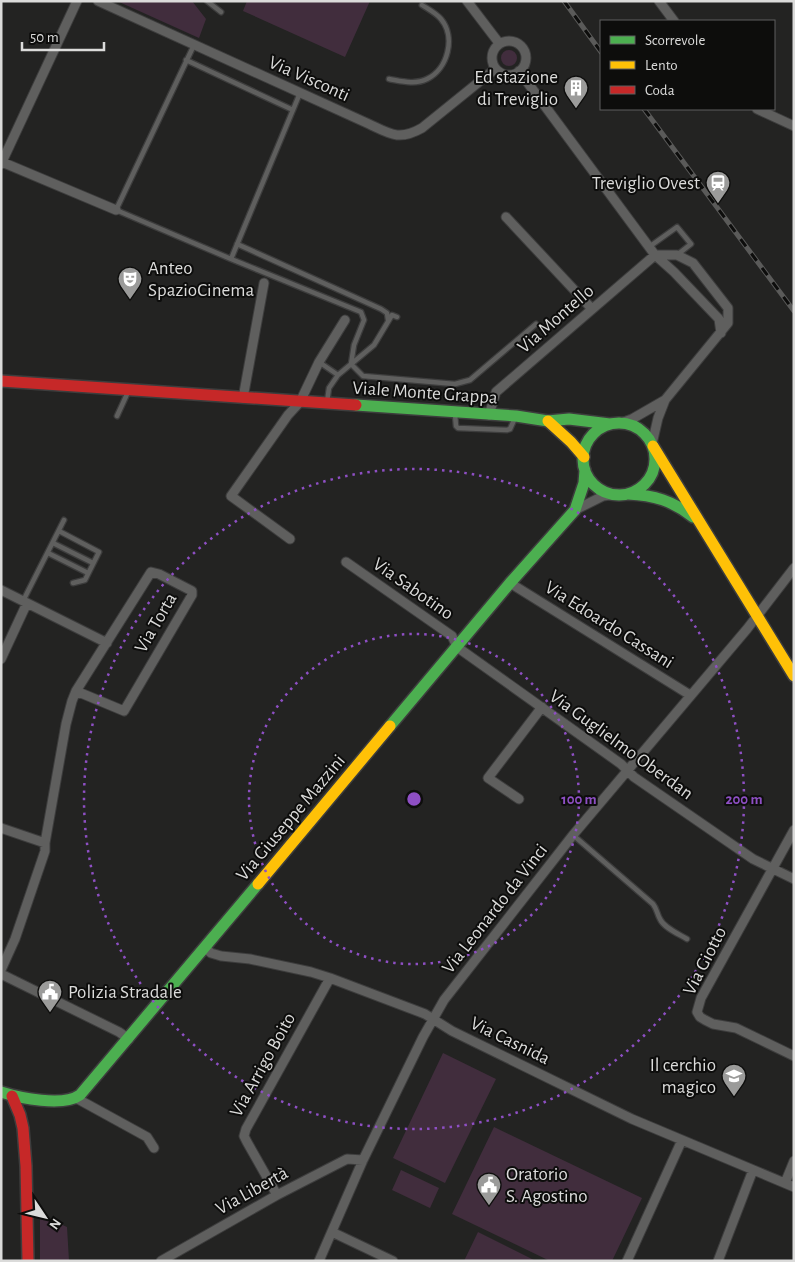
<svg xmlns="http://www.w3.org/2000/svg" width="795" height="1262" font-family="'Alegreya Sans',sans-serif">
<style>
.green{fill:#412d3d}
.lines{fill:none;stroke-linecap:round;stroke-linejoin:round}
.lane-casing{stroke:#3d3d3d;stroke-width:7}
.street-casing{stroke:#3d3d3d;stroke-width:11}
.fast-casing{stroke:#3d3d3d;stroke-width:14}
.slow-casing{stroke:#3d3d3d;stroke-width:14}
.jam-casing{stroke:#3d3d3d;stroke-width:14}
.lane{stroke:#5f5f5e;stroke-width:4.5}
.street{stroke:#5f5f5e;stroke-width:9}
.fast{stroke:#4caf50;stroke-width:11}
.slow{stroke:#ffc107;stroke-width:11}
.jam{stroke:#c62828;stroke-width:11}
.rail-casing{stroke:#5a5a59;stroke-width:5}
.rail{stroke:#0d0d0c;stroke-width:3;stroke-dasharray:9;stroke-linecap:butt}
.ring{fill:none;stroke:#8e4fc4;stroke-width:2.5;stroke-dasharray:2.5 5}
.labels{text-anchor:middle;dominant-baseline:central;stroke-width:4;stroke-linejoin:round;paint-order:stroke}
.poi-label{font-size:19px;fill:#dbdbda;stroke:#0d0d0c;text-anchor:end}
.street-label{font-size:19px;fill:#dbdbda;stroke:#0d0d0c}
.centre{fill:#8e4fc4;stroke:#0d0d0c;stroke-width:2.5}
.ring-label{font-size:15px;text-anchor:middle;font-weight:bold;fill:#8e4fc4;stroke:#0d0d0c;stroke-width:4;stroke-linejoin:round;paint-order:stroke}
</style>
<rect width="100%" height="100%" fill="#232322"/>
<path class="green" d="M117,1H192L206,19L199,38Z
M247,1H370L345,57L243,11Z
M501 58a8 8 0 1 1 16 0a8 8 0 1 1-16 0Z
M443,1053L496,1079L445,1183L393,1158Z
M494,1127L642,1198L612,1261H550L452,1214Z
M401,1170L439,1188L430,1208L392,1190Z
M40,1215L67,1227L69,1261H40Z
M478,1232L536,1261H464Z"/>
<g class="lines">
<defs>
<path id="lane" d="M207,1L221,12
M194,45L116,210L231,259L361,312L364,320L354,345L351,364L363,376L455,384L470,380L536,324
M186,60L293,110
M389,79C401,81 415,85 427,79C448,69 456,37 441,19C436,13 428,9 422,5
M237,244L381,309L387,313L388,320
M649,247L677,227L691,244L677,255
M231,259L300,93
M319,362L338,375L329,388L327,402
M338,375L374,345L392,315L397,317
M455,414L456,426L458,428L507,430L510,429L515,418
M117,416L128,392
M59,531L99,552L85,580L73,583
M53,543L93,563
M48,553L88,573
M23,601L64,520
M573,835L653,904C657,909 657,914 660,919C664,928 679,934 687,939"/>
<path id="street" d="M98,1L369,124C390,134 399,141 422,128L495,69
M467,1L499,43
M659,1L674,21
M492 58a17 17 0 1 1 34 0a17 17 0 1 1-34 0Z
M519,71L655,255L674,272L719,319L721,333
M757,109L794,126
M2,162L116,210
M1,164L77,1
M506,217L592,309
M243,398L264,283
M489,415L496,392L655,255
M621,423L632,419L665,400
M652,444L658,418L665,400L728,323V308L693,263L677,255H655
M575,510L603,496L618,494
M290,539L231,496L288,415L300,402L319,362L345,320
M346,562L452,636L457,647L621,764L634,777L753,859L794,879
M510,583L690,695
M1,590L107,643
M1,659L27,603
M519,799L488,778L542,707
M1,828L45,843
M794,830L701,998L697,1012L700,1017L705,1020L713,1024L736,1028L794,1056
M205,948L211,953L221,956L250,959L311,972L330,978L425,1014L452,1031L632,1119L794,1187
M1,970L15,939L45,851V843L66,724L72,701L76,691L151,572L159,574L192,591V595L124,711L76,691
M1,974L119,1032L129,1039
M76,1098L147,1137L154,1148
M785,1183L794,1161
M277,1195L247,1142L244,1136L246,1129L330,978
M332,1232L393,1261
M161,1261L277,1195L347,1159L363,1160
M319,1261L363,1160L423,1037L444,1000L573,835L747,629L794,568
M627,1261L682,1140
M718,1261L753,1170"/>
<path id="fast" d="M356,405L516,416L548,421L569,419L610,424
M583 459a36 36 0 1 1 72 0a36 36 0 1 1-72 0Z
M628,494C654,495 673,501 693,517
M390,726L510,583L575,510L584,483L585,470
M1,1092C20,1098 63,1107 80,1095L258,884"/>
<path id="slow" d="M548,421L571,442L584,457
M653,446L794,676
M258,884L390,726"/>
<path id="jam" d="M1,381L356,405
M12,1096L20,1115L23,1128L26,1166L28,1261"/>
</defs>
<use href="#lane" class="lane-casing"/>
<use href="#street" class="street-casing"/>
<use href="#fast" class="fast-casing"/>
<use href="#slow" class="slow-casing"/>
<use href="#jam" class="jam-casing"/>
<use href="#lane" class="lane"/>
<use href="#street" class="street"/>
<use href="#fast" class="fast"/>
<use href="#slow" class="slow"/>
<use href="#jam" class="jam"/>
<defs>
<path id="rail" d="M564,1L601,52
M644,109L794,311"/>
</defs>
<use href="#rail" class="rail-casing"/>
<use href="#rail" class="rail"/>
</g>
<g class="ring">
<circle cx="414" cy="799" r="165"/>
<circle cx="414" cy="799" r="330"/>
</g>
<defs>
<symbol id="building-pin" viewBox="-11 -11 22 30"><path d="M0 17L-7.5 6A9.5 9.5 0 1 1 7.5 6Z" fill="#9b9b9a" stroke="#0d0d0c"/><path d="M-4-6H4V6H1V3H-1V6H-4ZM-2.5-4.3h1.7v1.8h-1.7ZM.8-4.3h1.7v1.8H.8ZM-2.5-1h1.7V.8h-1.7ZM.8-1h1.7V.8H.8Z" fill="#fff"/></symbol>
<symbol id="station-pin" viewBox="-11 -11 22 30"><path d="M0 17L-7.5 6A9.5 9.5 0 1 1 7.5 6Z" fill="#9b9b9a" stroke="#0d0d0c"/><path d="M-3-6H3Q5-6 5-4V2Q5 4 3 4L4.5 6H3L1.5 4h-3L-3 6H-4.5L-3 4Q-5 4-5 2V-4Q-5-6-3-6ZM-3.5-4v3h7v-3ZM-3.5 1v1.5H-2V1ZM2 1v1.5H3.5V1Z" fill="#fff"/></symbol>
<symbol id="theatre-pin" viewBox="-11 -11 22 30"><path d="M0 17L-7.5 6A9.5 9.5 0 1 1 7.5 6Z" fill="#9b9b9a" stroke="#0d0d0c"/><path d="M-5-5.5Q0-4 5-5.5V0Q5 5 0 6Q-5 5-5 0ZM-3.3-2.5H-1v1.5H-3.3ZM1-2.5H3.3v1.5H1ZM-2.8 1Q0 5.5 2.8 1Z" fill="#fff"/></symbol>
<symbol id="civic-pin" viewBox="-11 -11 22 30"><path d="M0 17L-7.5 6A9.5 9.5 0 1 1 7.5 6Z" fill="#9b9b9a" stroke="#0d0d0c"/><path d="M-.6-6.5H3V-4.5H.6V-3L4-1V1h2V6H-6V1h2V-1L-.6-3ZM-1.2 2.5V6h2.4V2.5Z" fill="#fff"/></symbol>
<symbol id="school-pin" viewBox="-11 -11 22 30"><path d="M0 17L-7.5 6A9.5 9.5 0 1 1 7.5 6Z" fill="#9b9b9a" stroke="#0d0d0c"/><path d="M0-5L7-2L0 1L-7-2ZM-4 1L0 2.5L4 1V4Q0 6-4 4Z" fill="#fff"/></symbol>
</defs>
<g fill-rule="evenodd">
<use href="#building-pin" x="562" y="74" width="28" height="38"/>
<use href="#station-pin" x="704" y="169" width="28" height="38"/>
<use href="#theatre-pin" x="116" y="265" width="28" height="38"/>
<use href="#civic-pin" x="36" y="978" width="28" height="38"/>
<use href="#school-pin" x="720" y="1062" width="28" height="38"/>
<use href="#civic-pin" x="475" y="1171" width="28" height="38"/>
</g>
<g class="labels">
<g class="poi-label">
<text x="558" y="77">Ed stazione<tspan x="558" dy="22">di Treviglio</tspan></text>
<text x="700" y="183">Treviglio Ovest</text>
<text x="148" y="268" text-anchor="start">Anteo<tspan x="148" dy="22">SpazioCinema</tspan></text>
<text x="68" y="992" text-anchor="start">Polizia Stradale</text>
<text x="716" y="1065">Il cerchio<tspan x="716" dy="22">magico</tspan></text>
<text x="506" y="1174" text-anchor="start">Oratorio<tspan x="506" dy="22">S. Agostino</tspan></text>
</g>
<g class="street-label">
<text transform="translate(309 79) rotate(24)">Via Visconti</text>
<text transform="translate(556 319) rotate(-41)">Via Montello</text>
<text transform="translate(425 393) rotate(4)">Viale Monte Grappa</text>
<text transform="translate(413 589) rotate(35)">Via Sabotino</text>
<text transform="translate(156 623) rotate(-60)">Via Torta</text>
<text transform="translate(609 625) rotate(32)">Via Edoardo Cassani</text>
<text transform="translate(621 745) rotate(36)">Via Guglielmo Oberdan</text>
<text transform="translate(291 818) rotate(-50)">Via Giuseppe Mazzini</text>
<text transform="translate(495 909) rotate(-52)">Via Leonardo da Vinci</text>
<text transform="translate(705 961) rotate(-63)">Via Giotto</text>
<text transform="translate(510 1041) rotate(26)">Via Casnida</text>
<text transform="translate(263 1065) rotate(-61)">Via Arrigo Boito</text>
<text transform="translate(252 1191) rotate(-29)">Via Libertà</text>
</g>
</g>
<circle cx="414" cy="799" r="8" class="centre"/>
<g class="ring-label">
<text x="579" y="804">100 m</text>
<text x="744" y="804">200 m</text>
</g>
<rect width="795" height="1262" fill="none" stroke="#dbdbda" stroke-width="5"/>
<rect x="600" y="20" width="175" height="90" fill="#0d0d0c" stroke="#5f5f5e"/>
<rect x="610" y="36" width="25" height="8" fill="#4caf50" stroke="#5f5f5e"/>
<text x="645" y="45" font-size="15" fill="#dbdbda">Scorrevole</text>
<rect x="610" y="61" width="25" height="8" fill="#ffc107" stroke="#5f5f5e"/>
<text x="645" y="70" font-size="15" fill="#dbdbda">Lento</text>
<rect x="610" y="86" width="25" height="8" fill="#c62828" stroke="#5f5f5e"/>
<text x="645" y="95" font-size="15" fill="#dbdbda">Coda</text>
<g transform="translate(45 1217) rotate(125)" stroke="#0d0d0c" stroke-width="4" paint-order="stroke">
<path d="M0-4L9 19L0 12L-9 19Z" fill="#dbdbda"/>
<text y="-8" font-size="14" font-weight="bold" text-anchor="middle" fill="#dbdbda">N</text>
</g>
<path d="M22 42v8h82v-8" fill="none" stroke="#dbdbda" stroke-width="2.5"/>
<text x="30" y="42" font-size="15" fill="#dbdbda" stroke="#0d0d0c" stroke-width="4" paint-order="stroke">50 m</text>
</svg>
